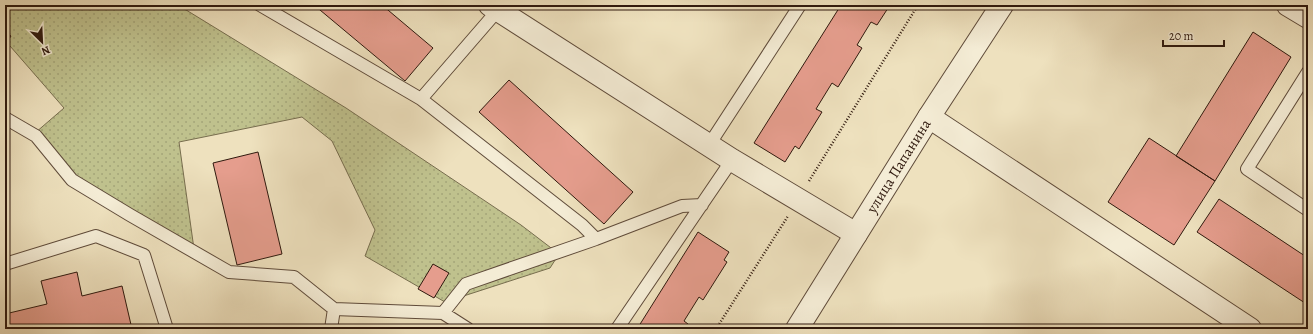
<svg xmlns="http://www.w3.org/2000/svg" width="1313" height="334" font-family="Alegreya,serif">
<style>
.grass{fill:url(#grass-dots);stroke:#776d4e}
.building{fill:#e59d8d;stroke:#2f190e}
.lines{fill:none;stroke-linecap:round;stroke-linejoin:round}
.service-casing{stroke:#5f4b3a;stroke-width:14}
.minor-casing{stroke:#5f4b3a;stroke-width:24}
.tertiary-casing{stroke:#5f4b3a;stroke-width:24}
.path{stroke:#2f190e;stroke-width:2.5;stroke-dasharray:1 2;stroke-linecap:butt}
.service{stroke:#f4ecd5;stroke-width:12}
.minor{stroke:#f4ecd5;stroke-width:22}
.tertiary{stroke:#f4ecd5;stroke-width:22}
.labels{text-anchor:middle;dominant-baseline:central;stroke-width:3.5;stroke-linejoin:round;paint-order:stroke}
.street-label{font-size:15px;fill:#2f190e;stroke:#f4ecd5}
</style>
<defs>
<pattern id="grass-dots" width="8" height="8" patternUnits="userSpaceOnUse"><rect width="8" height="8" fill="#bfc18d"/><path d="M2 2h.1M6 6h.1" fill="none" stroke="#a4a578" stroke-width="1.8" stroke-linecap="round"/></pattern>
</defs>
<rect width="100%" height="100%" fill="#eee1be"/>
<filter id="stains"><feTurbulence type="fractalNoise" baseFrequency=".005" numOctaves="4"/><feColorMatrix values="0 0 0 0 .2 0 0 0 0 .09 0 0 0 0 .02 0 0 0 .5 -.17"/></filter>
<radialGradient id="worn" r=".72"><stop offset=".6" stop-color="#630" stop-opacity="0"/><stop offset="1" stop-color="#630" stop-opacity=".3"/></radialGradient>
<path class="grass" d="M5,5H178L346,108L521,225L559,254L550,268L445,302L365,256L375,230L332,141L302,117L179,142L194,249L72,180L35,133L64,108L10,46L5,43Z"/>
<path class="building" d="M314,5H382L433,48L405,81Z
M841,5H890L877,25L871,22L857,45L862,48L838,87L832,83L816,109L822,112L799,149L795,146L785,162L754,143Z
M5,32L11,36L5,45Z
M1253,32L1291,57L1215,181L1176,156Z
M509,80L633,192L604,224L479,112Z
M1149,138L1215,181L1174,245L1108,202Z
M258,152L282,254L237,265L213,163Z
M1219,199L1308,258V305L1197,232Z
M698,232L729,252L724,260L727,262L703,300L699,297L684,321L688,324L685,329H637Z
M433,264L449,273L434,298L418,289Z
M77,272L82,296L122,286L132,329H7L5,314L47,304L41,281Z"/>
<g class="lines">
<defs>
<path id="service" d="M260,5L421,99L498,10
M1308,72L1247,169L1308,210
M421,99L582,225L596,239
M5,118L36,136L72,180L130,215L229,272L294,277L334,309L331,329
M709,145L800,5
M5,264L96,236L144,255L167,329
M334,309L443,313L468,329
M443,313L466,284L596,239L682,206L702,205
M617,329L732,160"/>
<path id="minor" d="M490,5L732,160L856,234
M1288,5L1308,17
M929,117L1250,329"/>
<g id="tertiary">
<path id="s1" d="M797,329L929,117L1002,5"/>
</g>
</defs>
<use href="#service" class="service-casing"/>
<use href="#minor" class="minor-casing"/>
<use href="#tertiary" class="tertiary-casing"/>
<path class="path" d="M809,181L918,5
M716,329L788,216"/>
<use href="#service" class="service"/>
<use href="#minor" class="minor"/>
<use href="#tertiary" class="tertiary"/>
</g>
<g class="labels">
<g class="street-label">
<text stroke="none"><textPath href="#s1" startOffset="192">улица Папанина</textPath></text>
</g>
</g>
<rect width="1313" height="334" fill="none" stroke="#eee1be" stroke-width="20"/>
<rect x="6" y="6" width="1301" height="322" fill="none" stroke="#2f190e" stroke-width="2"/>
<rect x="10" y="10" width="1293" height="314" fill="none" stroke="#2f190e"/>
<g transform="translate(42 42) rotate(156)" stroke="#f4ecd5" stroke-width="3" paint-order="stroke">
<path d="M0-3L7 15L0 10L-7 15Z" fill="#2f190e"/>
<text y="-6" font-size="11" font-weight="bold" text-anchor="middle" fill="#2f190e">N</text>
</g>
<path d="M1163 40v6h61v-6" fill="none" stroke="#2f190e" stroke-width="2"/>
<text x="1169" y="40" font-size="12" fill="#2f190e" stroke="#f4ecd5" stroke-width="3" paint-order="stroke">20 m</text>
<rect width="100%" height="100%" filter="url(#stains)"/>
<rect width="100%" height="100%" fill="url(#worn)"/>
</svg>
